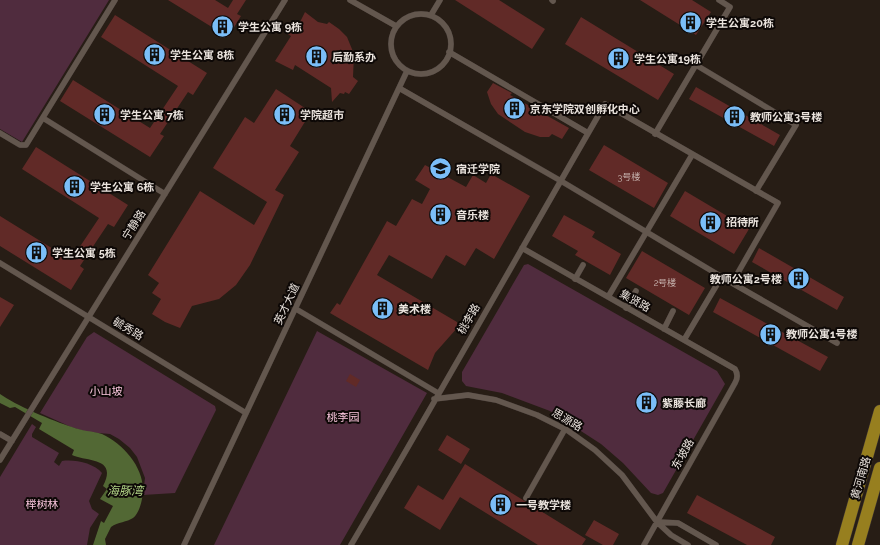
<svg xmlns="http://www.w3.org/2000/svg" width="880" height="545" font-family="Raleway,'Noto Sans SC',sans-serif">
<style>
.green{fill:#502c3e}
.water{fill:#526834}
.building{fill:#612a27}
.lines{fill:none;stroke-linecap:round;stroke-linejoin:round}
.lane-casing{stroke:#403733;stroke-width:6}
.primary-casing{stroke:#403733;stroke-width:13}
.lane{stroke:#63574e;stroke-width:5.5}
.primary{stroke:#977f1f;stroke-width:12}
.labels{text-anchor:middle;dominant-baseline:central;stroke-width:4;stroke-linejoin:round;paint-order:stroke}
.number-label{font-size:9px;fill:#c8b5b0}
.poi-label{font-size:11px;font-weight:bold;fill:#eae3dd;stroke:#0d0806;text-anchor:start}
.street-label{font-size:11px;fill:#eae3dd;stroke:#0d0806}
.park-label{font-size:11px;fill:#f9c5dc;stroke:#0d0806}
.water-label{font-size:12px;font-style:italic;fill:#b2d587;stroke:#0d0806}
</style>
<rect width="100%" height="100%" fill="#271d15"/>
<path class="green" d="M0,0H109L22,142L0,129Z
M528,264L717,371L725,384L663,493L658,495L651,493L623,463L601,444L550,411L502,393L466,386L462,381V372L524,265Z
M317,331L427,393L340,545H214Z
M94,332L215,406L216,410L175,493L143,495L145,478L137,457L130,448L119,439L110,434L87,432L71,427L40,413L87,337Z
M32,424L36,427L32,434V437L59,453L54,462L59,466L62,461C74,459 94,463 102,473L89,501L92,509L99,514L90,528L87,545H0V477Z"/>
<path class="water" d="M0,394C15,405 53,421 72,427C81,431 93,431 102,434C123,444 143,466 143,490C143,497 140,513 133,518C127,522 118,522 111,527L105,539L106,545H93L101,521L104,523L113,506L100,499L107,489L103,486C118,457 87,462 72,455L74,450L39,429L42,423L15,407L10,408L0,403Z"/>
<path class="building" d="M168,0H215L228,8L233,0H246L237,14L241,16L228,37Z
M455,0H499L545,29L532,49Z
M640,0H692L711,12L696,35Z
M305,12L318,22L327,24L329,22L339,29L347,37L354,54L353,77L358,81L349,94L345,92L344,94L340,93L332,102L331,88L295,65L293,70L275,61L291,36L286,33L290,25L299,24Z
M115,15L207,73L193,95L188,92L160,134L164,136L150,157L60,101L73,80L150,128L178,86L101,37Z
M581,17L674,74L658,100L565,44Z
M493,83L512,93L510,95L569,128L562,139L552,134L549,137H540L525,132L498,114L491,104L487,92Z
M696,87L780,135L774,146L689,99Z
M276,89L311,112L290,146L299,152L275,190L284,195L250,265L236,285L219,299L192,306L180,328L165,322L152,314L161,299L152,293L159,283L148,275L200,191L254,225L267,202L213,168L245,117L254,123Z
M604,145L668,183L654,208L589,170Z
M36,147L128,205L114,227L108,224L80,266L84,269L71,290L0,246V216L71,260L99,218L22,169Z
M425,165L466,187L473,175L486,183L491,174L530,196L494,259L476,248L465,266L446,255L432,279L389,255L377,275L457,322L458,327L435,353L428,370L330,313L337,303L340,305L387,221L396,226L412,199L422,204L430,189L415,180Z
M685,191L749,229L734,254L670,216Z
M564,215L595,232L592,237L621,254L610,275L575,255L578,251L552,236Z
M759,248L844,297L837,310L752,262Z
M642,251L705,288L689,315L626,278Z
M0,297L14,305L0,327Z
M720,298L828,357L820,371L713,312Z
M350,374L360,380L356,387L346,381Z
M447,435L470,449L461,464L438,450Z
M465,464L586,539L582,545H538L460,497L440,530L404,508L418,485L443,500Z
M697,495L775,537L771,545H747L687,513Z
M594,520L619,534L613,545H603L585,535Z"/>
<g class="lines">
<defs>
<path id="lane" d="M350,0L396,26
M552,0L553,1
M391 44a30 30 0 1 1 60 0a30 30 0 1 1-60 0Z
M431,15L440,0
M449,52L588,133
M696,65L796,125L756,191
M43,118L165,194
M0,133L20,145H26L115,0
M655,134L730,7L719,0
M522,248L735,369C738,374 738,378 735,383L644,545
M0,263L246,413
M575,279L583,265
M732,283L837,343
M608,297L692,155
M626,308L636,291
M296,309L438,393
M664,329L673,311
M684,340L722,276
M434,399L468,395L496,400L537,415L567,430L595,450L622,475L657,522L671,535L688,545
M0,434L12,441
M0,460L285,0
M526,498L565,429
M657,522L678,523L716,545
M184,545L407,71
M351,545C437,399 520,251 605,104L778,203L732,283L561,181L399,88"/>
<path id="primary" d="M842,545L880,411
M858,545L880,468"/>
</defs>
<use href="#lane" class="lane-casing"/>
<use href="#primary" class="primary-casing"/>
<use href="#lane" class="lane"/>
<use href="#primary" class="primary"/>
</g>
<defs>
<symbol id="building-disc" viewBox="-11 -11 22 22"><circle r="9.5" fill="#7bbef8" stroke="#0d0806"/><path d="M-4-6H4V6H1V3H-1V6H-4ZM-2.5-4.3h1.7v1.8h-1.7ZM.8-4.3h1.7v1.8H.8ZM-2.5-1h1.7V.8h-1.7ZM.8-1h1.7V.8H.8Z" fill="#111"/></symbol>
<symbol id="university-disc" viewBox="-11 -11 22 22"><circle r="9.5" fill="#7bbef8" stroke="#0d0806"/><path d="M0-5L7-2L0 1L-7-2ZM-4 1L0 2.5L4 1V4Q0 6-4 4Z" fill="#111"/></symbol>
</defs>
<g fill-rule="evenodd">
<use href="#building-disc" x="678" y="10" width="25" height="25"/>
<use href="#building-disc" x="210" y="14" width="25" height="25"/>
<use href="#building-disc" x="142" y="42" width="25" height="25"/>
<use href="#building-disc" x="304" y="44" width="25" height="25"/>
<use href="#building-disc" x="606" y="46" width="25" height="25"/>
<use href="#building-disc" x="502" y="96" width="25" height="25"/>
<use href="#building-disc" x="92" y="102" width="25" height="25"/>
<use href="#building-disc" x="272" y="102" width="25" height="25"/>
<use href="#building-disc" x="722" y="104" width="25" height="25"/>
<use href="#university-disc" x="428" y="156" width="25" height="25"/>
<use href="#building-disc" x="62" y="174" width="25" height="25"/>
<use href="#building-disc" x="428" y="202" width="25" height="25"/>
<use href="#building-disc" x="698" y="210" width="25" height="25"/>
<use href="#building-disc" x="24" y="240" width="25" height="25"/>
<use href="#building-disc" x="786" y="266" width="25" height="25"/>
<use href="#building-disc" x="370" y="296" width="25" height="25"/>
<use href="#building-disc" x="758" y="322" width="25" height="25"/>
<use href="#building-disc" x="634" y="390" width="25" height="25"/>
<use href="#building-disc" x="488" y="492" width="25" height="25"/>
</g>
<g class="labels">
<g class="number-label">
<text x="629" y="177">3号楼</text>
<text x="665" y="283">2号楼</text>
</g>
<g class="poi-label">
<text x="706" y="23">学生公寓20栋</text>
<text x="238" y="27">学生公寓 9栋</text>
<text x="170" y="55">学生公寓 8栋</text>
<text x="332" y="57">后勤系办</text>
<text x="634" y="59">学生公寓19栋</text>
<text x="530" y="109">京东学院双创孵化中心</text>
<text x="120" y="115">学生公寓 7栋</text>
<text x="300" y="115">学院超市</text>
<text x="750" y="117">教师公寓3号楼</text>
<text x="456" y="169">宿迁学院</text>
<text x="90" y="187">学生公寓 6栋</text>
<text x="456" y="215">音乐楼</text>
<text x="726" y="222">招待所</text>
<text x="52" y="253">学生公寓 5栋</text>
<text x="782" y="279" text-anchor="end">教师公寓2号楼</text>
<text x="398" y="309">美术楼</text>
<text x="786" y="334">教师公寓1号楼</text>
<text x="662" y="403">紫藤长廊</text>
<text x="516" y="505">一号教学楼</text>
</g>
<g class="street-label">
<text transform="translate(134 225) rotate(-58)">宁静路</text>
<text transform="translate(635 301) rotate(29)">集贤路</text>
<text transform="translate(287 304) rotate(-65)">英才大道</text>
<text transform="translate(469 319) rotate(-60)">桃李路</text>
<text transform="translate(128 329) rotate(31)">毓秀路</text>
<text transform="translate(567 420) rotate(30)">思源路</text>
<text transform="translate(683 454) rotate(-61)">东坡路</text>
<text transform="translate(861 478) rotate(-74)">黄河南路</text>
</g>
<g class="park-label">
<text x="106" y="391">小山坡</text>
<text x="343" y="417">桃李园</text>
<text x="42" y="504">榉树林</text>
</g>
<g class="water-label">
<text x="125" y="491">海豚湾</text>
</g>
</g>
</svg>
